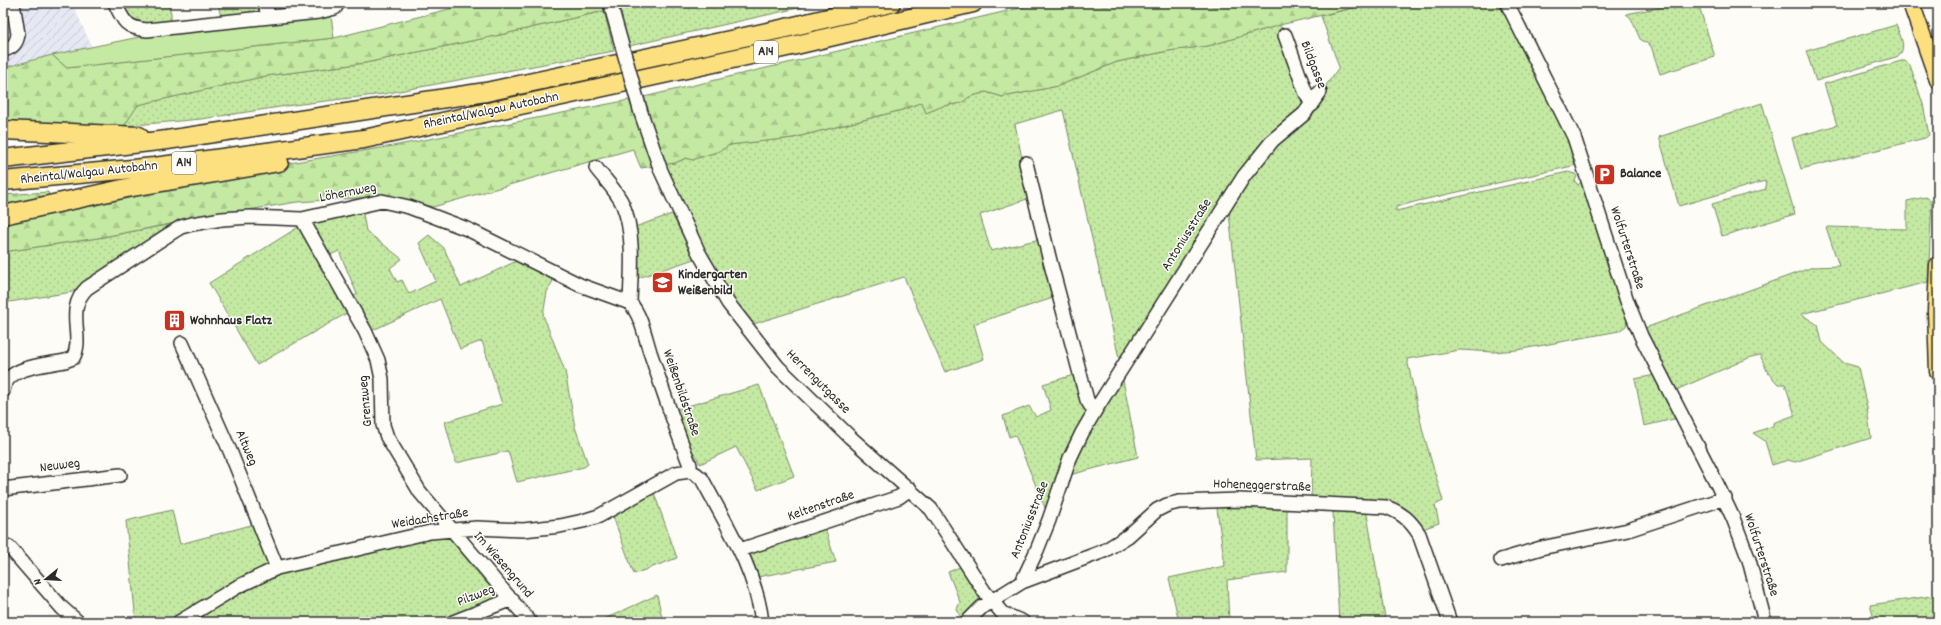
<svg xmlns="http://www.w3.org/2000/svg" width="1941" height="625" font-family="Dekko,sans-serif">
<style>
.industrial{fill:url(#industrial-furrows)}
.grass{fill:url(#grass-dots);stroke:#788a66}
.forest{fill:url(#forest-firs);stroke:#788a66}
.garden{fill:#c4e9a2;stroke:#788a66}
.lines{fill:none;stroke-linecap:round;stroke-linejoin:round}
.minor-casing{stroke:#2b2b2b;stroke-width:16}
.major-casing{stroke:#2b2b2b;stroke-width:19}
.highway-casing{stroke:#2b2b2b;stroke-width:21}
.minor{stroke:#fdfcf7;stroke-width:13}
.major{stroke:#fce080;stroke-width:16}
.highway{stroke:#fce080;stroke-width:18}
.minor-bridge-casing{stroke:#2b2b2b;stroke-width:16;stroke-linecap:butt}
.minor-bridge{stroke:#fdfcf7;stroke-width:13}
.labels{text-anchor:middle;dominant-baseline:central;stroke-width:3;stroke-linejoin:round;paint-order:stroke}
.shield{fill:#fdfcf7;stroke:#6a6a68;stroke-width:1}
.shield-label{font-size:13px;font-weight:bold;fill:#2b2b2b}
.street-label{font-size:14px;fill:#2b2b2b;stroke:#fdfcf7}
.poi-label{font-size:14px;font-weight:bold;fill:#2b2b2b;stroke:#fdfcf7;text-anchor:start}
</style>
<defs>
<pattern id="industrial-furrows" width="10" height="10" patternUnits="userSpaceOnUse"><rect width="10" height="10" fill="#e6e8f3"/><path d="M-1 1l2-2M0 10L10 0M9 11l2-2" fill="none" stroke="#c5c7d0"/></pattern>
<pattern id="grass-dots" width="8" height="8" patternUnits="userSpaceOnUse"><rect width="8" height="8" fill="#c4e9a2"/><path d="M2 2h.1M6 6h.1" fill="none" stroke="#a9c88c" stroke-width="1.8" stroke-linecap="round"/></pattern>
<pattern id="forest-firs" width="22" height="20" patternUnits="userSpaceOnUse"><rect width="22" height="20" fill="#c4e9a2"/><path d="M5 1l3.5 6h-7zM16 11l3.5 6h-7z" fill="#a9c88c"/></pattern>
</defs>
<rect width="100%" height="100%" fill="#fdfcf7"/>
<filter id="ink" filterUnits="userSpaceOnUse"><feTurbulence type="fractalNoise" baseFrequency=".025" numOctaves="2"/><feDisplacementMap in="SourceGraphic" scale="8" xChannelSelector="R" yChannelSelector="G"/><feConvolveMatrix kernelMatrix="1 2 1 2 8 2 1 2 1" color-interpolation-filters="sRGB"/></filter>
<g filter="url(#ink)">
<path class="industrial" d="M3,3H72L92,47L12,65H3Z"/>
<path class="grass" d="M119,3H168L171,13V19L165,25L129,22Z
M218,3H262L263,13L221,18Z
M626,3H820L629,46L618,4Z
M1373,3H1513L1581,164L1418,201L1396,207V211L1568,172L1575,174L1577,176L1575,181L1578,185L1581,182L1583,184L1627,321L1626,326L1619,331L1517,350L1493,352L1460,350L1407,359L1423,432L1443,501L1435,505L1439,523L1420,530L1407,513L1311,501L1312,458L1256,460L1228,204L1243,182L1306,114L1339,67L1321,16Z
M1683,3H1698L1715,57L1660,74L1651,46L1640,39L1631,18L1626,14Z
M604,11L614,51L383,94L293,105L201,119L124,126L137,105L266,76L365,63L500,35Z
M1280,25L1310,105L1273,137L1121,367L1063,110L1015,124L1030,198L980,215L991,251L1040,239L1056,297L974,324L984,359L945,372L904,277L750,325L720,282L662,163H675L686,158L693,160C705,154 719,154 729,145L793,138L902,110L922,102L926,113L942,106L962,103L969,97L986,92L1003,97L1058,86L1117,62L1168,51L1208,46Z
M1896,25C1900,36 1907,46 1899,56L1816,81L1806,51Z
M1901,61H1905L1910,65L1923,104L1929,135L1925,138L1801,169L1792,138L1837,125L1824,84Z
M1762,103L1795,214L1722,236L1712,204L1766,189L1765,181L1679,206L1659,137Z
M1926,197L1932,201L1928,282L1801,314L1818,325L1822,342L1844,363L1858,367L1867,408L1871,438L1795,462L1788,460L1772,465L1765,441L1753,433L1773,426V423L1795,415L1785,384H1778L1768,373L1760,355L1751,357L1676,390L1645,328L1813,267L1839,266L1826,227L1907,229V201Z
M362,208L366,231L402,259L390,268L397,282L402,280L409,294L436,281L419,243L429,235L444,248L461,287L521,259L555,277L547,292L543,315L565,371L575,427L588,464L584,467L517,482L508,451L456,463L445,422L502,404L482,341L460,349L440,299L371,331L350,299L357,294L339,251L328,256L310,221Z
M672,214L694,259L638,278H635L632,228Z
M183,222L72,292L3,303V252L98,238Z
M300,226L347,313L257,365L209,283Z
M1077,374L1091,419L1122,375L1138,457L1062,477L1048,515L1015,435L1009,437L1003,416L1029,406L1036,417L1051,410L1043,384Z
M1655,375L1678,418L1644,426L1635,379Z
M759,385L794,476L758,490L736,447L700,464L694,453L690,454L674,410Z
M652,487L677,558L634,574L611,511Z
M1216,502L1287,503V572L1227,580L1229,622H1179L1169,578L1225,566Z
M1366,509L1385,618L1363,622H1339L1333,512Z
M172,510L180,544L255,524L277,571L451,531L507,597L445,622H136L126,521Z
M823,523L836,562L752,578L741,551Z
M960,567L979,598L978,605L962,620L957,609L960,602L948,572Z
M657,595L663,622H598Z
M1938,595V622H1875L1870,605Z"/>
<path class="forest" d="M473,3H537L539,7L565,3H602L604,11L500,35L365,63L266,76L138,105L124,126L3,123V68L52,55L67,68L83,66L334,38Z
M1041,3H1373L1280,25L1208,46L1168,51L1117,62L1058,86L1003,97L986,92L969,97L962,103L943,106L926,113L922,102L902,110L793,138L729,145C719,154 705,154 693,160L686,158L675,163L641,168L633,149L433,207L389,196L297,202L217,215L98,238L3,252V220L283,164L393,146L629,100L634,115L649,111L644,97Z
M48,192L50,198L3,208V195Z"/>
<path class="garden" d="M331,16L334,38L67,68L52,55L154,34Z"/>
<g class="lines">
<defs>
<path id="minor" d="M115,3C123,21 126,28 147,30L319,12L335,8L338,3
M264,3L269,16
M1507,3L1574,137L1627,301L1641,336L1717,484L1733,518L1749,560L1765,622
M1285,35L1305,91L1312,105
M3,50C12,48 17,44 18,34L13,3
M641,113L661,171L699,253L728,303L778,367L850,437L931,509L984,591L1002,613L1023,622
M1026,163L1050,261L1087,400L1090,405L1096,409
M596,168C605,180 617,191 623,205C635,235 631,272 630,303C641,315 645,336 650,352C663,390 675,428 690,465V471L696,474L702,479C726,524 756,570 762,622
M302,219L365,331L378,360L382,379L383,425L387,437L420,492L530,622
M182,343L230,451L277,568
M3,391C5,366 46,365 65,361L73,358C85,337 64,310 87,288L168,235L181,227L192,224L222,219L250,217L302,219L382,201L409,207L467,229L580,285L630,303
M3,489L120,475
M3,544L10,548L62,608L78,622
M740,550L899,497L910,489
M1501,560L1541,548L1628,530L1725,498
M1022,582L1104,551L1128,536L1157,510L1167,505L1179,502L1239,500L1386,507C1402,513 1410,520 1419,534L1450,622
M179,622L237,587L277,568L430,532L477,528L523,530L560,526L583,521L599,516L676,473L690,471
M453,622L512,599
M967,622L982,607L1022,582L1037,550L1049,520L1070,458L1082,433L1096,409L1244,176L1273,140L1304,114L1320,92"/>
<path id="major" d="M1911,3L1938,80
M1938,265L1936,311L1938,372"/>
<path id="highway" d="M3,130L139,136
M3,159L167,140L486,92L786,28L891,3
M3,181L154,167L364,139L792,46L973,3
M3,215L127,188L279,162"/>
</defs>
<use href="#minor" class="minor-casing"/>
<use href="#major" class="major-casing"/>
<use href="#highway" class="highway-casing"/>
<use href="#minor" class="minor"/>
<use href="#major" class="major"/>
<use href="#highway" class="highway"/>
<defs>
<path id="minor-bridge" d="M610,3L641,113"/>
</defs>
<use href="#minor-bridge" class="minor-bridge-casing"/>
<use href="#minor-bridge" class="minor-bridge"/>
</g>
</g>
<defs>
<symbol id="parking-square" viewBox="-11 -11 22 22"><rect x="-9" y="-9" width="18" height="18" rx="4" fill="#c8321e" stroke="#fdfcf7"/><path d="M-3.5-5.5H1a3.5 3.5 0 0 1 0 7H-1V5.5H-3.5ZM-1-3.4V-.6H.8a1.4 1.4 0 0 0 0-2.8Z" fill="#fff"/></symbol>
<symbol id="school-square" viewBox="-11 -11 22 22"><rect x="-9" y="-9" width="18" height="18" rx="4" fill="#c8321e" stroke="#fdfcf7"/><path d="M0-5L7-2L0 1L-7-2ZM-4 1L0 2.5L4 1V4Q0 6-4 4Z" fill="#fff"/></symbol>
<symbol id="building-square" viewBox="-11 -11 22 22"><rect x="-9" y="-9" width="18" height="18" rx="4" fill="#c8321e" stroke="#fdfcf7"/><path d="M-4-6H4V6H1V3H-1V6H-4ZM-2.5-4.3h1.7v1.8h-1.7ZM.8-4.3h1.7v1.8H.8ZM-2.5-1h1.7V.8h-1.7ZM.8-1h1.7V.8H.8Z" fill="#fff"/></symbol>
</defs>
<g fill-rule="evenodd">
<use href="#parking-square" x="1592" y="162" width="25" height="25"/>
<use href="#school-square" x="650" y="270" width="25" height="25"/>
<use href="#building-square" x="162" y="308" width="25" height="25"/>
</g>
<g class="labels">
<g class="shield">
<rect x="754" y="41" width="24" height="22" rx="3"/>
<rect x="172" y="152" width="24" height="22" rx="3"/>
</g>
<g class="shield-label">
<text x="766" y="52">A14</text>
<text x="184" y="163">A14</text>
</g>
<g class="street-label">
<text transform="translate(1313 65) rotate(69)">Bildgasse</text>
<text transform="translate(491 111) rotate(-12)">Rheintal/Walgau Autobahn</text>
<text transform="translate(89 173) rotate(-6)">Rheintal/Walgau Autobahn</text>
<text transform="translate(348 193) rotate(-11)">Löhernweg</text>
<text transform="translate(1187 235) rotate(-58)">Antoniusstraße</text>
<text transform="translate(1627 248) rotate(72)">Wolfurterstraße</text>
<text transform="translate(818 382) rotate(45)">Herrengutgasse</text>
<text transform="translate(681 393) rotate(71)">Weißenbildstraße</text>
<text transform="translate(366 401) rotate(-95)">Grenzweg</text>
<text transform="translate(246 448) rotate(67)">Altweg</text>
<text transform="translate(60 466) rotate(-7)">Neuweg</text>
<text transform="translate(1262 486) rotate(2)">Hoheneggerstraße</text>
<text transform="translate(821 506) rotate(-19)">Keltenstraße</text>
<text transform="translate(430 519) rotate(-9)">Weidachstraße</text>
<text transform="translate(1030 520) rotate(-68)">Antoniusstraße</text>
<text transform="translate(1761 555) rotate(72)">Wolfurterstraße</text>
<text transform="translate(503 565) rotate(49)">Im Wiesengrund</text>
<text transform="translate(476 596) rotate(-21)">Pilzweg</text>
</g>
<g class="poi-label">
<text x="1620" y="174">Balance</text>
<text x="678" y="275">Kindergarten<tspan x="678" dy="16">Weißenbild</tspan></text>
<text x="190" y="321">Wohnhaus Flatz</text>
</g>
</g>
<rect width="1941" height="625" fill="none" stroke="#fdfcf7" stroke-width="16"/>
<rect x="8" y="8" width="1925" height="609" fill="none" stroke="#2b2b2b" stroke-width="1.5" filter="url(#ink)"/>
<g transform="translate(46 579) rotate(252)" stroke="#fdfcf7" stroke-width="3" paint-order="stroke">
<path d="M0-3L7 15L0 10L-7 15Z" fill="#2b2b2b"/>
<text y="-6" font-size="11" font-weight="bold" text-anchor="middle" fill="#2b2b2b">N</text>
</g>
</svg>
